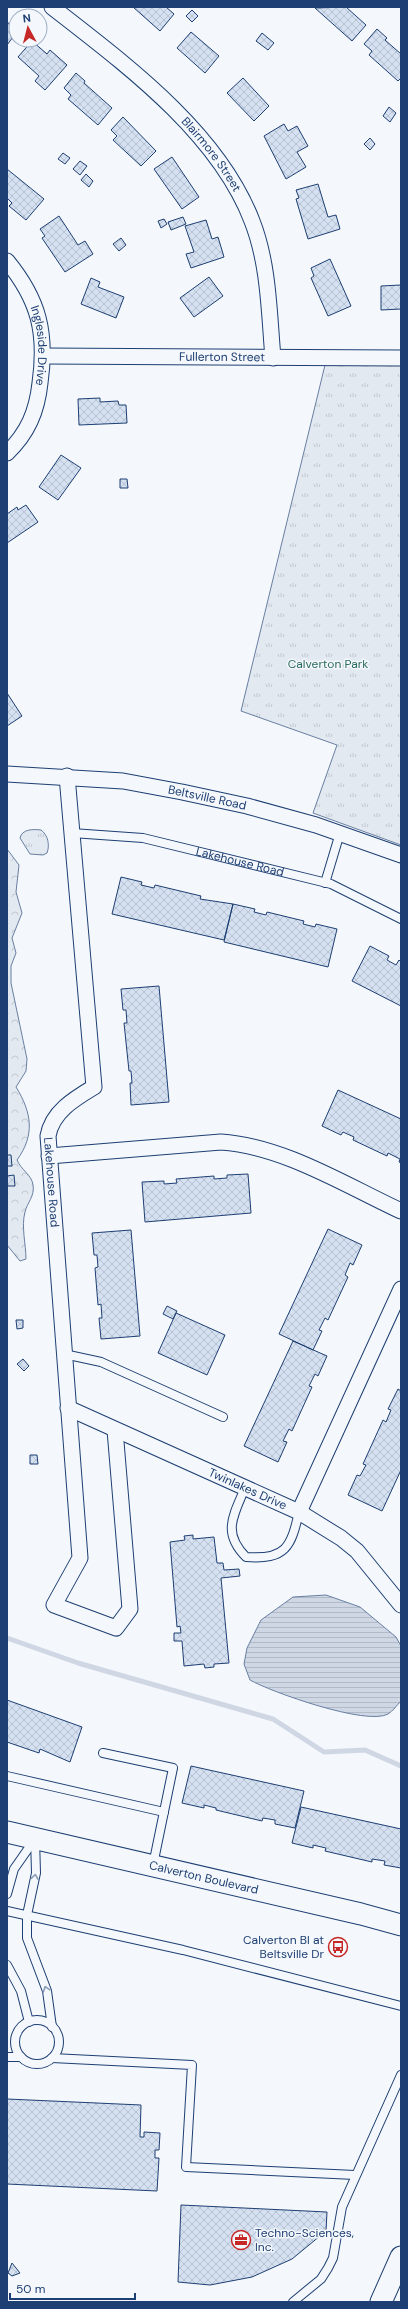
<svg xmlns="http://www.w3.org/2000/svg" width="408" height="2309" font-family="'DM Sans',sans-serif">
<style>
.grass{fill:url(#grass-tufts);stroke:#687fa3}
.forest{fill:url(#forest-crowns);stroke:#687fa3}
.water{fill:url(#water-rules);stroke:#687fa3}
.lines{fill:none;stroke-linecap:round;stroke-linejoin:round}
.stream{stroke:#cfd7e4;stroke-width:5}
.building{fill:url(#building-cross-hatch);stroke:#1d3f73}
.lane-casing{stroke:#1d3f73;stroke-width:10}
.street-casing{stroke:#1d3f73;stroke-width:17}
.secondary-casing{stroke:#1d3f73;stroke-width:23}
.lane{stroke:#f4f7fb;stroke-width:8}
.street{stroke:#f4f7fb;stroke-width:15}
.secondary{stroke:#f4f7fb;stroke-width:21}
.oneway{stroke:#889bb7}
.labels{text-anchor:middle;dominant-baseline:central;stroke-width:3;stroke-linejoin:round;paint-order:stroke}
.street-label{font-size:12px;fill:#1d3f73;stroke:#f4f7fb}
.park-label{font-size:12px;fill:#2c6c60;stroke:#f4f7fb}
.poi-label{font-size:12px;fill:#1d3f73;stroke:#f4f7fb;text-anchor:end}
</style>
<defs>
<pattern id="grass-tufts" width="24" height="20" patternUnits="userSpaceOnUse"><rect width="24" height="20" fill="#e3e9f0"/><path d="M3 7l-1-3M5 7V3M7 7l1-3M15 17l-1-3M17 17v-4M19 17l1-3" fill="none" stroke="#c2c9d1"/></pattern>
<pattern id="forest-crowns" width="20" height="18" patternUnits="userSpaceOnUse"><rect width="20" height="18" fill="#e3e9f0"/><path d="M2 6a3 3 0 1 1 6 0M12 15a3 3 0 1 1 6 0" fill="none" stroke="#c2c9d1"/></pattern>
<pattern id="water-rules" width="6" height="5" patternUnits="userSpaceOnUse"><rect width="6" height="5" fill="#cfd7e4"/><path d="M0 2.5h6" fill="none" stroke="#b1bac7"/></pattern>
<pattern id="building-cross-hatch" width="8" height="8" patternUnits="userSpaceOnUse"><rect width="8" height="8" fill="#d5e0f0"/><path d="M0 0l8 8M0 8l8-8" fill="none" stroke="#b6c1d1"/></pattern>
</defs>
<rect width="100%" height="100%" fill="#f4f7fb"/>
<path class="grass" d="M325,365H401V845L313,813L337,745L241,711Z
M41,830C48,835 50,845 47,853L43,855L30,854L20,838C22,829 33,829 41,830Z"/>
<path class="forest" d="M7,849L19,865L16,892L22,913L12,938L16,953L11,966V983L27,1059L26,1071L16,1087C32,1113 35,1135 17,1160C21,1170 32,1175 33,1185C35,1196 27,1203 25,1212C21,1226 26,1245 26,1259L20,1261L7,1245Z"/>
<path class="water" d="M326,1595L360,1607L396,1637L401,1646V1701C397,1705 393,1711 388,1714C367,1726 271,1692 250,1680L244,1664L247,1648L261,1620L293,1597Z"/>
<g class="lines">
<path class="stream" d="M7,1638L78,1663L273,1719L324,1752L365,1750L401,1766"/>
</g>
<path class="building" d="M133,7H166L174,14L160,31Z
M346,7L366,25L352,41L315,8Z
M192,10L198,16L192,22L186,16Z
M7,22L16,29V33L7,45Z
M377,29L387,38L385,40L401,54V78L398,81L369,55L372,51L364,44Z
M191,32L219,56L205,73L177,48Z
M262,33L274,43L268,50L256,41Z
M32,41L47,54L50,50L67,65L45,90L35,81L39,76L18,57Z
M76,73L85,81L84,83L112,108L98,125L68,99L71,95L64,88Z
M243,78L269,106L254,121L227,93Z
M389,107L396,113L390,122L383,116Z
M123,117L156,151L141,166L113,140L117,136L111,130Z
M284,124L288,131L297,126L308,146L297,152L306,167L286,179L264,136Z
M370,138L375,144L370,150L364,144Z
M63,153L70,158L65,164L58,159Z
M172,157L199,197L182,209L154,169Z
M80,161L87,166L80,175L73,169Z
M7,169L44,199L26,220L9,206L12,203L7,198Z
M86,174L93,181L89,187L81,180Z
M318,184L328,217L336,215L340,229L308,239L296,199L299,198L296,190Z
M59,216L78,245L85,241L93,254L65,272L42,238L45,236L40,229Z
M183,217L186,224L171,230L168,222Z
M164,219L167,224L161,228L158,221Z
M206,220L212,239L218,237L224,257L191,268L186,254L194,252L185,226Z
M121,238L126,245L119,251L113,244Z
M330,259L351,306L328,316L311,278L314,276L311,268Z
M209,277L223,296L194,317L180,298Z
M91,278L100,282L98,287L124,297L116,318L81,304Z
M401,285V309L381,310V286Z
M100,398V402L118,401L119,405H126L127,423L79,425L78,399Z
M61,455L81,468L58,500L39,487Z
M120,479H127L128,488H120Z
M26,505L38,522L7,543V514L17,507L18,510Z
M7,693L22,716L7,726Z
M121,877L142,882L141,885L154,888L155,885L201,896L200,899L233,904L224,940L112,914Z
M233,904L255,909L254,912L266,915L267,912L304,921L303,924L315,927L316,924L337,929L328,967L224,942Z
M370,946L389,956L387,960L396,965L399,960L401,962V1006L352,981Z
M159,986L169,1102L131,1105L130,1083H132L131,1071H129L124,1023H127L126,1010H123L121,989Z
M338,1090L401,1119V1163L399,1162L400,1159L388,1153L387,1156L353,1140L354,1137L343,1132L341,1135L322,1126Z
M7,1155H11L12,1166H7Z
M248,1174L251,1213L145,1222L142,1182L164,1181V1184L177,1183L176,1179L214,1176V1179L227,1178V1175Z
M14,1175L15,1186H7V1176Z
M328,1229L362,1245L353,1265L350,1263L345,1275L348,1277L328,1320L325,1318L319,1330L322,1331L313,1350L279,1334Z
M131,1230L140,1336L101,1339L99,1318H102L101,1304L98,1305L95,1268L98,1267L97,1255H94L92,1233Z
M167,1306L177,1311L173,1319L163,1314Z
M176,1313L225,1335L207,1375L158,1353Z
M16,1320H23V1328L17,1329Z
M293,1341L327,1356L318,1376L315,1374L309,1386L312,1387L292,1431L289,1429L283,1441L287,1442L278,1462L244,1446Z
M23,1359L29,1366L24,1371L17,1364Z
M398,1389L401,1391V1470L382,1511L348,1495L357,1475L360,1476L366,1465L363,1464L383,1420L386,1422L391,1410L388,1409Z
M30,1455H37L38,1464H30Z
M193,1535V1539L214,1537L217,1563H223L224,1570L239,1569L240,1576L221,1578L229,1663L214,1664V1667L205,1668L204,1664L184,1666L182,1641H174V1633H181L180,1626L177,1627L170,1542L185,1540L184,1536Z
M7,1700L82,1727L70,1762L40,1749L39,1753L7,1742Z
M191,1766L304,1791L295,1828L275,1824V1820L263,1818L262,1821L216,1810V1808L204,1805V1808L182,1803Z
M301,1807L401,1829V1868L384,1865L385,1861L372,1859V1862L325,1851L326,1848L313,1845V1848L292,1843Z
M7,2099L141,2105L140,2137H144V2132L160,2133L159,2150H155V2158H159L157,2191L7,2184Z
M181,2205L327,2212L326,2231L292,2259L252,2277L210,2285L178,2282Z
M12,2263L20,2273L12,2276L8,2273Z"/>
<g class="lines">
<defs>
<g id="lane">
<path id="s1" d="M72,833L143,838L331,884L401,919"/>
<path d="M325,883L340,833"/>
<path d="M64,1354L101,1362L223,1417"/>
<path d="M245,1488C233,1516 222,1533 246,1557C286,1560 291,1547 299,1512"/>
<path d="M103,1753L173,1768L153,1865"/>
<path d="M7,1776L164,1812"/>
<path d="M35,1839L36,1873L27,1915V1938L47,1991L52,2027"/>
<path d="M7,1894L14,1869L35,1839"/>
<path d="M7,1911L183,1950L401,2006"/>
<path d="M7,1965L21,1991L29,2022"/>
<circle cx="37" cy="2042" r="22"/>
<path d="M7,2057H21"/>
<path d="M52,2058L192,2065L186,2167L355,2175"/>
<path d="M293,2302L321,2279L328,2268L333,2258L342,2207L401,2075"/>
</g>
<g id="street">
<path id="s2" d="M52,7C125,64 218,132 252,221C269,264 269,313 273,358"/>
<path id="s3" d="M7,261C39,300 47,333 40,383C37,411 28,433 7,453"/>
<path id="s4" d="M44,356L401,358"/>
<path id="s5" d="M7,774L123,781L182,792L247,806L316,825L401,855"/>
<path id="s6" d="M67,776L94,1087C74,1099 52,1112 48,1136L80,1558L54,1605L116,1628L130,1609L115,1430"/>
<path d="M49,1156L221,1142C283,1146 345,1185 401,1211"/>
<path id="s7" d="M68,1408L299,1512L341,1538L357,1551L401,1605"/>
<path d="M299,1512L401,1289"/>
</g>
<g id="secondary">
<path id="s8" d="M7,1832L361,1914L401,1925"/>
<path d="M381,2302L401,2257"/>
</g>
</defs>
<use href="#lane" class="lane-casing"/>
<use href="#street" class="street-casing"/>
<use href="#secondary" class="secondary-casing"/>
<use href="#lane" class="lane"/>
<use href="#street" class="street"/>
<use href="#secondary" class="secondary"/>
</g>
<defs><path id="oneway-chevron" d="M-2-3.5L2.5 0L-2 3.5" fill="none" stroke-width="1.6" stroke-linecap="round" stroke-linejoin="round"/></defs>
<g class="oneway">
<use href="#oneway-chevron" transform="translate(35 1877) rotate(-81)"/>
<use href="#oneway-chevron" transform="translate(46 1989) rotate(-108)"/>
</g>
<defs>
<symbol id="bus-ring" viewBox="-11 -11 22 22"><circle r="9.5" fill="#f4f7fb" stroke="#c62828" stroke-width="1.5"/><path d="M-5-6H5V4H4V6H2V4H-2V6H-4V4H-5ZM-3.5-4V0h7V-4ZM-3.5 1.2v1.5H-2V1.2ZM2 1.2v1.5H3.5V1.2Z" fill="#c62828"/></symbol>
<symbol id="office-ring" viewBox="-11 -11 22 22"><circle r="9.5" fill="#f4f7fb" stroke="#c62828" stroke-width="1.5"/><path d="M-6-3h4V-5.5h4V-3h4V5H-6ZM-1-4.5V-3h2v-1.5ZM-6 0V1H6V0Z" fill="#c62828"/></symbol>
</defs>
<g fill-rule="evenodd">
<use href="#bus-ring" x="327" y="1936" width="22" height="22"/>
<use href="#office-ring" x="230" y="2229" width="22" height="22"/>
</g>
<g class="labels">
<g class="street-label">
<text stroke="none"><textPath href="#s2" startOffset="218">Blairmore Street</textPath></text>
<text stroke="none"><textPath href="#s3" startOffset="93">Ingleside Drive</textPath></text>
<text stroke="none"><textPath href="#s4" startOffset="178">Fullerton Street</textPath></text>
<text stroke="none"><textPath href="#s5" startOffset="202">Beltsville Road</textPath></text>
<text stroke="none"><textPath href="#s1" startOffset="171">Lakehouse Road</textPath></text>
<text stroke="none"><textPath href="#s6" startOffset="428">Lakehouse Road</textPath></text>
<text stroke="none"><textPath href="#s7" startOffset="197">Twinlakes Drive</textPath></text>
<text stroke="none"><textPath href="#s8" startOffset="202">Calverton Boulevard</textPath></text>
</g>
<g class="park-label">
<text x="328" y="664">Calverton Park</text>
</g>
<g class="poi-label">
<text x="324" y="1940">Calverton Bl at<tspan x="324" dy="14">Beltsville Dr</tspan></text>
<text x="255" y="2233" text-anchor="start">Techno-Sciences,<tspan x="255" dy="14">Inc.</tspan></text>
</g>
</g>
<rect width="408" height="2309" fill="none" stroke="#1d3f73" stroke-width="16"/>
<g transform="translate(28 28) rotate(353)"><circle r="19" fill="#f4f7fb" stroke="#9eadc5"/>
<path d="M0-3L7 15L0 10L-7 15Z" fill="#c62828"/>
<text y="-6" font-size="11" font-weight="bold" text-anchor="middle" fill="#1d3f73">N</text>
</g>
<path d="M10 2293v6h125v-6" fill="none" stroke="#1d3f73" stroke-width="2"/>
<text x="16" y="2293" font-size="12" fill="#1d3f73" stroke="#f4f7fb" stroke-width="3" paint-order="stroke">50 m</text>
</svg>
